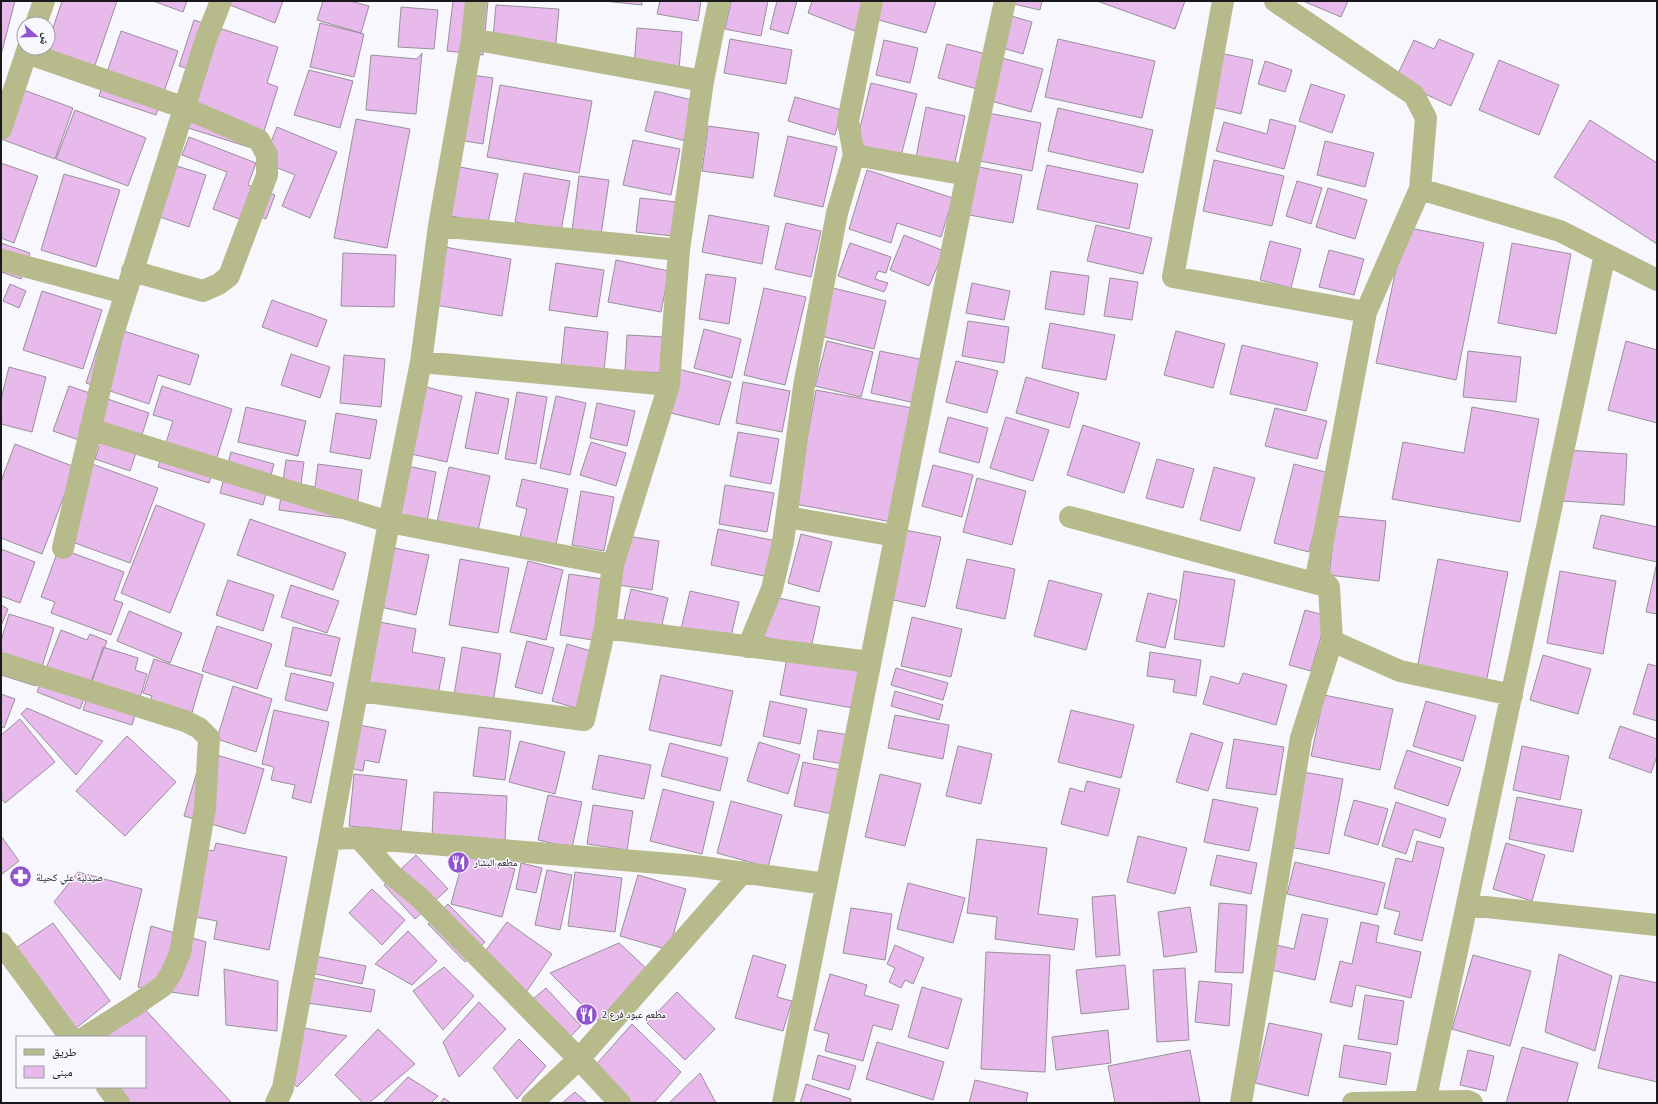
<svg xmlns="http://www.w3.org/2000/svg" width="1658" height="1104" font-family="'Times New Roman','Noto Naskh Arabic',serif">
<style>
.building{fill:#e7baeb;stroke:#99909a}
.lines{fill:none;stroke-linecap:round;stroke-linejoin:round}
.minor{stroke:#b7bb8b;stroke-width:22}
.tertiary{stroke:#b7bb8b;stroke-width:22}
.labels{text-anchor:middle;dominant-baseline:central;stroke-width:3;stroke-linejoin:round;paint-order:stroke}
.poi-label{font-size:10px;fill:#19181d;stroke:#f8f7fd;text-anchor:start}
</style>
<rect width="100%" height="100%" fill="#f8f7fd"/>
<path class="building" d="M1,1H15L1,55Z
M62,1H117L90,80L41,63L46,48H48V43Z
M153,1H187L183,12Z
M220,1H283L275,23Z
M323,1H350L369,6L361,33L317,20Z
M453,1H488L483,55L447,51Z
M604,1H642V5Z
M660,1H701L698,21L657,14Z
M731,1H768L761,36L725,29Z
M777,1H797L788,34L770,29Z
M812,1H866L855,31L808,13Z
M880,1H936L926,33L875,19Z
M1010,1H1042L1040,10L1009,3Z
M1097,1H1185L1175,29Z
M1303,1H1348L1341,17Z
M496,5L559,9L555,53L492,48Z
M401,7L438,10L434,49L398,47Z
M1008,15L1032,22L1023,54L999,47Z
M194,20L278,47L267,83L278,87L258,150L185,127L202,73L179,66Z
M320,23L364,34L354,77L310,67Z
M637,28L682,32L679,70L634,67Z
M121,31L178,51L156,115L99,96Z
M730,39L792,50L786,84L724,73Z
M1058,39L1155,61L1142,118L1045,97Z
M1439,39L1474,54L1451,106L1395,80L1414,40L1434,49Z
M884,40L918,48L910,83L876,75Z
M947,44L986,54L977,89L938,78Z
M422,53L416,114L366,110L371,55L417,59Z
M1220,53L1253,60L1241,114L1208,106Z
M1002,58L1043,69L1031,112L991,101Z
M1499,60L1559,85L1539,135L1479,110Z
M1265,61L1292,70L1285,92L1258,84Z
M309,70L353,81L340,128L294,115Z
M457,73L493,78L483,144L447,138Z
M871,83L917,94L901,156L856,144Z
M1311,84L1345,95L1332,133L1299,121Z
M500,85L592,101L579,173L487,157Z
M18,88L73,108L55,159L1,139Z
M655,91L696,101L686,141L645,131Z
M795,97L842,110L835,135L788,121Z
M926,107L965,116L954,166L916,157Z
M1058,108L1153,130L1143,173L1048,151Z
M75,110L146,138L128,186L56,159Z
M988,113L1041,123L1032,171L980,161Z
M356,119L410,129L387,248L334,238Z
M1270,119L1296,126L1284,169L1216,151L1224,122L1267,134Z
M1590,120L1657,163V244L1554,177Z
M708,126L759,133L753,178L702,171Z
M277,127L337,152L310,218L282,206L295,175L263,162Z
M788,136L837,147L823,207L774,196Z
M189,137L256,163L248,185L275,195L266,219L250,213L247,222L213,209L227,172L182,155Z
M633,140L680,149L671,195L623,185Z
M1325,141L1374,153L1365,187L1317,175Z
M1214,160L1284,176L1272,226L1203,211Z
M1,163L38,176L14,243L1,238Z
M170,164L206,175L189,227L154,215Z
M449,165L498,174L488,223L440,214Z
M1047,165L1138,184L1129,229L1037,209Z
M973,166L1022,175L1013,223L964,214Z
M867,170L953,198L941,237L897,223L891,243L849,229Z
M524,173L570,181L561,231L515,222Z
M64,174L120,190L96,267L41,250Z
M579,176L609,180L601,235L572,231Z
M1297,181L1322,188L1311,224L1286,216Z
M1328,188L1367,200L1355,239L1316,227Z
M640,198L677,202L673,236L636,232Z
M709,215L769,226L762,264L702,252Z
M786,223L821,231L811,277L775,269Z
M1096,225L1152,238L1143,274L1087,261Z
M1405,227L1484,243L1456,380L1376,363Z
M904,235L944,251L929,286L890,270Z
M1270,241L1301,249L1291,288L1260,280Z
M1,243L30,253L21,279L1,272Z
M850,243L891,257L886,273L878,271L875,279L888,283L884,292L838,276Z
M1512,243L1571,254L1556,334L1498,323Z
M445,247L511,259L502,316L435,305Z
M1329,250L1364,259L1354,295L1319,287Z
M343,253L396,255L394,307L341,306Z
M616,260L669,271L661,312L608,302Z
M556,263L604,270L597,317L549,310Z
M1051,271L1089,276L1084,315L1045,309Z
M706,274L736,278L729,324L699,319Z
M1110,278L1138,282L1132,320L1104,316Z
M972,283L1010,291L1004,320L966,313Z
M10,284L26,291L19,308L3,301Z
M764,288L806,297L785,385L744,375Z
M833,288L886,301L874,349L821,336Z
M42,291L102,310L83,369L23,350Z
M272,300L327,320L317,347L262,327Z
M968,321L1009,327L1004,363L962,356Z
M1050,323L1115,335L1106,380L1042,368Z
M105,325L199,355L190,385L158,375L149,404L86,383Z
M565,327L608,332L604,370L561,366Z
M704,329L741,339L732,378L694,368Z
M1176,331L1225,344L1213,388L1164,375Z
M627,335L665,337L663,373L625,371Z
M827,341L873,352L861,397L815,386Z
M1626,341L1657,350V423L1608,410Z
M1242,345L1318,363L1306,411L1230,394Z
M880,351L924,360L915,403L871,393Z
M1468,351L1521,357L1516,402L1463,397Z
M291,354L330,367L320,398L281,385Z
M344,355L385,359L381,407L340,403Z
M956,361L998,371L987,413L946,402Z
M9,367L46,377L32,432L1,424V399Z
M678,369L731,382L719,425L667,412Z
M1026,377L1079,393L1069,428L1016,413Z
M743,382L790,391L782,432L736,423Z
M418,385L462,396L447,462L402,452Z
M69,386L149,413L130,471L95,459L99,447L53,431Z
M162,386L232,409L209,483L158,467L173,421L153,415Z
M816,390L912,408L892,522L795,504Z
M476,392L509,399L498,454L465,448Z
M517,392L547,397L536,464L505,459Z
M556,396L586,403L570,475L540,468Z
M597,403L635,411L627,446L590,438Z
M246,407L306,421L298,456L238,442Z
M1472,407L1539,419L1520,522L1392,499L1403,442L1464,453Z
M1275,408L1327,421L1317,459L1265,446Z
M336,413L377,420L370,459L330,452Z
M948,417L988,428L979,463L939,452Z
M1006,417L1049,430L1033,481L990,468Z
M1083,425L1140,443L1124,493L1067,475Z
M738,432L779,439L771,484L730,476Z
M591,442L626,453L616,486L580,475Z
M15,444L75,467L42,554L1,538V481Z
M1566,450L1627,454L1624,505L1562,501Z
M231,452L274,464L263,505L220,493Z
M1157,459L1194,469L1183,508L1146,498Z
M286,460L304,462L301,484L315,487L318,464L362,470L355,520L279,510Z
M92,464L158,488L130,563L64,539Z
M398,464L436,472L427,522L388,515Z
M1294,464L1329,473L1309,552L1274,543Z
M933,465L973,475L962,517L922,506Z
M449,467L490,476L478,531L437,522Z
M1214,467L1255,478L1240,531L1200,520Z
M977,478L1026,491L1012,545L963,532Z
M522,479L568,489L555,549L519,541L527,509L516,506Z
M725,485L774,493L767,532L719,524Z
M581,491L614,497L604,551L572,545Z
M156,505L205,524L170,613L121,593Z
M1601,515L1657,527V614L1646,612L1657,562L1593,548Z
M1336,516L1386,521L1379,581L1329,575Z
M250,519L346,553L333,590L237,555Z
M718,529L776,541L769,577L711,565Z
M905,530L941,537L925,607L889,599Z
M801,534L832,542L819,592L788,583Z
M627,536L659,541L652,590L619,585Z
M389,547L429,555L416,615L376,606Z
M59,548L124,572L114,600L123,603L111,635L51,613L55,602L41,597Z
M1,549L35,562L20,603L1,596Z
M460,559L509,568L498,633L449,625Z
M967,559L1015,569L1005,619L956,608Z
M1438,559L1508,572L1486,683L1417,669Z
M528,561L563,570L546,640L510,632Z
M1184,571L1235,580L1224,647L1174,639Z
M1560,571L1616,581L1603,654L1547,643Z
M569,574L603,579L593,640L560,635Z
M228,580L274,595L263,631L216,615Z
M1049,580L1102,594L1086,650L1034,636Z
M291,585L339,601L327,633L281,617Z
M631,589L668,598L661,629L624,620Z
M690,591L739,602L730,641L681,629Z
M1148,593L1177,600L1165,648L1136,641Z
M774,597L820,607L811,648L764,637Z
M1,605L8,609L1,626Z
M1305,610L1327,616L1311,671L1289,665Z
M129,611L182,633L170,663L117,641Z
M9,614L54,628L36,686L1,675V641Z
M912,617L962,629L951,677L901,666Z
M364,619L416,629L412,652L445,658L438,695L353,680Z
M217,626L272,644L257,689L202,671Z
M293,627L340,638L331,676L285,666Z
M61,630L87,640L90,634L107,641L80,709L37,692Z
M527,641L554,648L542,694L515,687Z
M567,644L591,651L576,708L552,701Z
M103,647L138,658L135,670L147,674L132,725L83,710Z
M462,647L501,654L493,702L454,695Z
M1150,652L1201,660L1196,696L1173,692L1175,680L1147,676Z
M1543,655L1591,669L1578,714L1530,700Z
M787,658L860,671L853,708L780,695Z
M154,659L203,675L188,726L146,713L152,696L143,693Z
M1648,664L1657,666V721L1633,714Z
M896,668L948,683L943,700L891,685Z
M291,673L334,683L327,711L285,700Z
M1243,673L1287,685L1276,725L1203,704L1211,676L1239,684Z
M661,675L733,691L721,746L649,730Z
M233,686L272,699L256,752L217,739Z
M895,691L943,705L939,720L891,706Z
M1,694L15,699L4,728L1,727Z
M1324,695L1393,709L1380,770L1311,756Z
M770,701L807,709L800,744L763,736Z
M1426,701L1476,716L1463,761L1413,746Z
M27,708L103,741L76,775L21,714Z
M274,710L329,722L311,803L292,798L295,785L271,780L274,767L262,764Z
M1071,710L1134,725L1121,778L1058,762Z
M895,715L949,725L943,759L888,748Z
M20,719L55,762L5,803L1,798V735Z
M348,723L386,730L379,763L365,760L363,771L339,766Z
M1620,726L1657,739V756L1651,773L1609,758Z
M479,727L511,731L505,780L473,776Z
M818,730L849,735L844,764L813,759Z
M1191,733L1223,743L1208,791L1176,782Z
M127,736L176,782L125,836L76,791Z
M1234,739L1284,747L1276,795L1226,788Z
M520,741L565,752L555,794L509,782Z
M759,742L800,755L788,794L747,781Z
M670,743L728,758L720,791L661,776Z
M958,746L992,754L981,804L946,796Z
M1522,746L1569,756L1560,800L1513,790Z
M1407,750L1461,768L1448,806L1394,788Z
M203,751L264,769L245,834L184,816Z
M599,755L651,765L644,799L592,789Z
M803,762L841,770L832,814L794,806Z
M1303,772L1343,779L1329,854L1289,847Z
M354,774L407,780L401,831L349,826Z
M880,774L921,784L905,846L865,837Z
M1087,781L1120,789L1108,836L1061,824L1070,788L1084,792Z
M663,789L714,802L702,854L650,841Z
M434,792L507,796L505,841L432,838Z
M548,795L582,802L572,848L538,840Z
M1517,797L1582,810L1573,852L1509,839Z
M1213,799L1258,808L1249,851L1204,842Z
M1354,800L1388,809L1378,845L1344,835Z
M731,801L782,815L768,867L717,853Z
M1396,802L1446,819L1440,838L1414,829L1406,854L1382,846Z
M593,805L633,811L627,850L587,844Z
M1,836L19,861L1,875Z
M1138,836L1187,848L1175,894L1127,882Z
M977,839L1047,848L1038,914L1078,919L1074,950L995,939L997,917L967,913Z
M1417,841L1444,848L1422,941L1394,934L1400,912L1384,908L1396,858L1412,862Z
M216,843L287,857L269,950L214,939L217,921L179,914L192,847L214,851Z
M1506,843L1545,855L1532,901L1493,889Z
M416,855L448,889L415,919L384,885Z
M1217,855L1257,863L1251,894L1210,885Z
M464,856L515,869L502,917L451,904Z
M1295,862L1385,883L1377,915L1287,894Z
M521,863L542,868L536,893L516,889Z
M547,870L572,875L560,930L535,925Z
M78,872L142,889L120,980L54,902Z
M575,872L622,878L615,932L568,926Z
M638,875L686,889L669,950L620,936Z
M908,883L965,898L953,943L897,929Z
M372,889L405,920L382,945L349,913Z
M1115,895L1120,955L1096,957L1092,897Z
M1219,903L1247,905L1243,973L1215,972Z
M448,904L485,942L465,962L428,924Z
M1190,907L1197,952L1164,957L1158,912Z
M851,908L892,914L885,960L843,953Z
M1302,914L1328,919L1315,980L1267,969L1272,944L1294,949Z
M507,922L552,954L525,994L478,961Z
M1361,922L1379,926L1376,942L1421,952L1411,998L1356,985L1352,1007L1330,1002L1340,961L1352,964Z
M53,923L110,1001L65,1037L7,954Z
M151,926L206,942L198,996L138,987Z
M408,931L437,961L412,985L375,964Z
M619,943L646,968L598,1021L550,973Z
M895,945L924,958L913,984L905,980L901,988L889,982L895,968L887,964Z
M986,952L1050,955L1045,1072L981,1069Z
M1559,954L1612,976L1595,1051L1545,1032Z
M310,955L366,966L362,984L307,972Z
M753,955L786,965L777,997L792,1001L783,1031L735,1018Z
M1473,955L1531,971L1510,1046L1452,1029Z
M1125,965L1129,1009L1081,1014L1076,970Z
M444,967L474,996L443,1030L413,991Z
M1185,968L1189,1040L1157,1042L1153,970Z
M224,969L278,981L277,1031L226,1025Z
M830,974L867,985L864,995L899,1005L892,1030L873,1025L863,1061L825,1051L829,1034L814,1030Z
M1620,975L1657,983V1082L1598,1068Z
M313,978L375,990L371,1012L307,1003Z
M1199,981L1232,984L1229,1026L1195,1022Z
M922,987L962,999L948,1049L908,1037Z
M546,988L581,1026L560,1047L521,1009Z
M677,992L715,1029L685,1060L647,1023Z
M1365,995L1404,1001L1397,1045L1358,1039Z
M479,1002L506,1029L459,1077L443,1042Z
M139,1003L232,1103H123L110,1087H145V1037H101Z
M1269,1023L1322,1034L1308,1096L1255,1083Z
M632,1024L681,1072L654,1103H625L593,1068Z
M294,1026L347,1036L297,1087L286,1076Z
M378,1029L415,1064L369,1103H363L335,1075Z
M1108,1030L1111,1063L1056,1070L1052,1037Z
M519,1039L546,1066L517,1099L493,1068Z
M877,1042L944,1062L933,1100L866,1079Z
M1344,1045L1391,1053L1386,1085L1339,1077Z
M1522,1047L1578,1063L1567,1103H1506Z
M1190,1050L1200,1102L1115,1103L1108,1066Z
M1468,1050L1494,1056L1486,1091L1460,1085Z
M818,1055L856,1066L849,1090L812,1079Z
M700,1073L716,1103H669Z
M408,1077L438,1096L431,1103H383Z
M975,1080L1028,1093L1026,1103H969Z
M806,1084L851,1099L850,1103H800Z
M575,1092L587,1103H562Z
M444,1098L451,1103H440Z"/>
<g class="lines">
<path class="minor" d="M872,1L848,121L854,155L967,175
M1223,1L1173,277L1366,312
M1275,1L1414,95L1426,118L1420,189L1560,231L1657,280
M36,24L44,1
M472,39L703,81
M27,53L185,108L259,140L267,155V175L229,276L219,284L203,291L132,271
M1,129L28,48
M439,226L679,250
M1,260L125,293
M421,362L669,385
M90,429L389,522L613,565
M787,517L895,536
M1070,517L1329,587
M63,548L112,337L206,39L221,1
M605,628L870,662
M1332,641L1400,671L1512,695
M748,647L772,589L783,542L804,386L837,213L854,155
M1,663L185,721L199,728L209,738L205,808L180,953L171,974L163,986L134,1006L85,1037
M359,691L584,720L605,628L613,565L669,385L679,250L703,81L719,1
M359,838L391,874L419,897L579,1059L620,1103
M330,839L359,838L695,866L826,884
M1467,905L1657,925
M1425,1102L1605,254
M276,1103L283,1088L389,522L421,362L439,226L472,39L476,1
M532,1103L579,1059L743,872
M783,1103L967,175L1005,1
M1241,1103L1301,738L1332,641L1329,587L1317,573L1366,312L1420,189
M1353,1103L1467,1101L1472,1103"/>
<path class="tertiary" d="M1,943L70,1037
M107,1087L119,1103"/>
</g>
<defs>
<symbol id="restaurant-disc" viewBox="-11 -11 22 22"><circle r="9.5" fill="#8e55cd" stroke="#f8f7fd"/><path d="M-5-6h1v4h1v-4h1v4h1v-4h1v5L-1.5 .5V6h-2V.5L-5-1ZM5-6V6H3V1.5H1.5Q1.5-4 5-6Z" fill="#fff"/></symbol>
<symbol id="pharmacy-disc" viewBox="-11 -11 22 22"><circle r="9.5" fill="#8e55cd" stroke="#f8f7fd"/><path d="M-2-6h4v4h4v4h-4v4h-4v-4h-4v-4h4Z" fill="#fff"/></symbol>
</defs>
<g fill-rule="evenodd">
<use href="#restaurant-disc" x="446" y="850" width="25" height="25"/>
<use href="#pharmacy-disc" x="8" y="864" width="25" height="25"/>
<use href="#restaurant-disc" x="574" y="1002" width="25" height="25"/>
</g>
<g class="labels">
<g class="poi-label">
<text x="474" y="862">مطعم البشار</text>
<text x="36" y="877">صيدلية علي كحيلة</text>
<text x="602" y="1014">مطعم عبود فرع 2</text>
</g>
</g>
<rect width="1658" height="1104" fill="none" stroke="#19181d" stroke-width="4"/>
<rect x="16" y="1036" width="130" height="52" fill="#f8f7fd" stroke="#9f9ea3"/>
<rect x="24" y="1049" width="20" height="6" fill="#b7bb8b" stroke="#9f9ea3"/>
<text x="52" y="1056" font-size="12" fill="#19181d">طريق</text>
<rect x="24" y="1066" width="20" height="12" fill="#e7baeb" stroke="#9f9ea3"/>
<text x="52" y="1076" font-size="12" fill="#19181d">مبنى</text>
<g transform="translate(36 36) rotate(110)"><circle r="19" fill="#f8f7fd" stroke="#9f9ea3"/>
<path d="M0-3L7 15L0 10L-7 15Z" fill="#8e55cd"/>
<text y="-6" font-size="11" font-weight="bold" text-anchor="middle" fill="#19181d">ش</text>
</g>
</svg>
